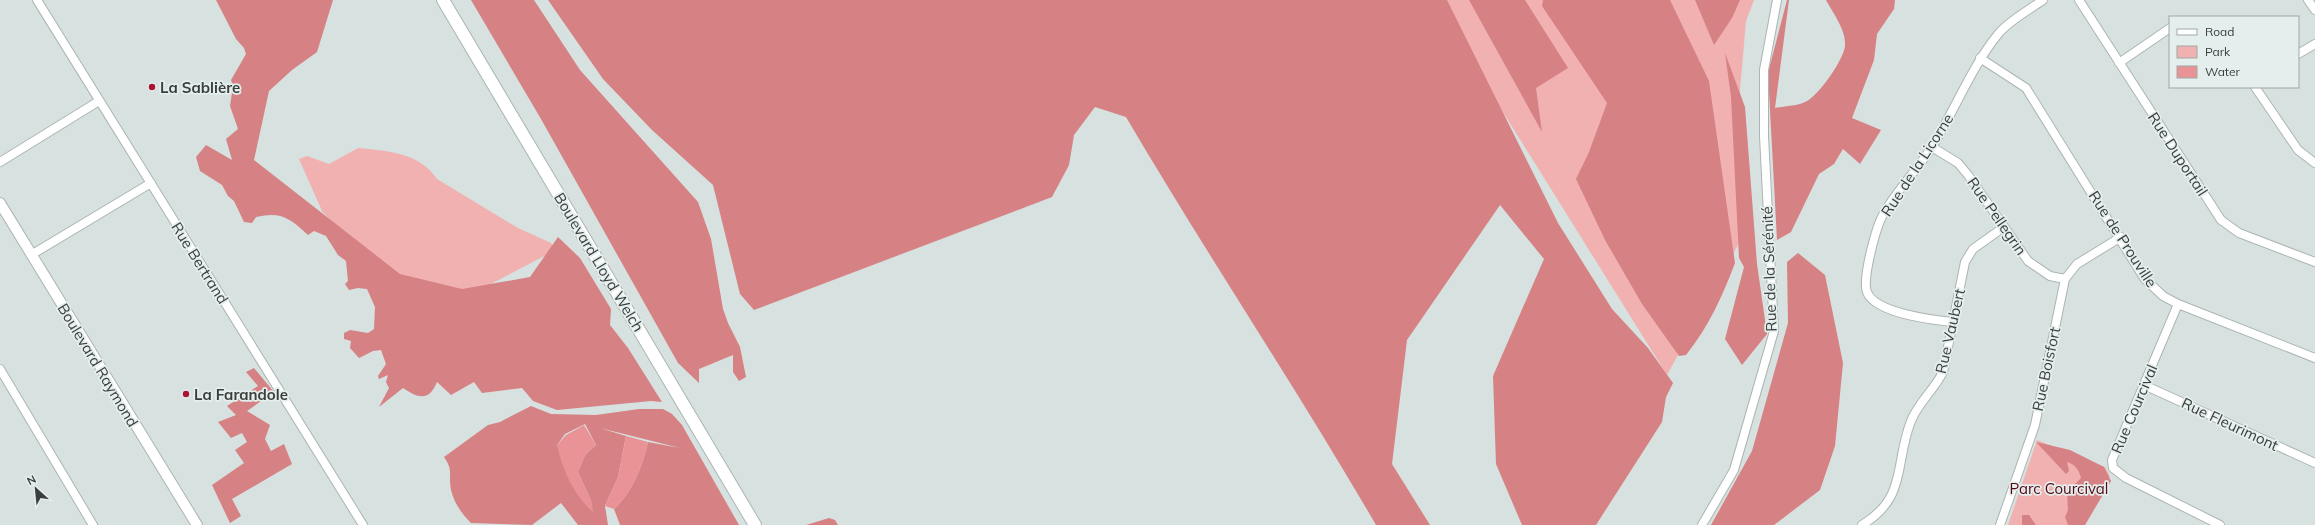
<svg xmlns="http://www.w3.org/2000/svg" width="2315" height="525" font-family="Mulish,sans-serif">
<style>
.green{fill:#f2b1b1}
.forest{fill:#d68184;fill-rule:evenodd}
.water{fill:#ea9396}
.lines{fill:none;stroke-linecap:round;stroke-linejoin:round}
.minor-casing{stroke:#abb5b3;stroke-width:10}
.tertiary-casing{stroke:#abb5b3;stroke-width:12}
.secondary-casing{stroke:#abb5b3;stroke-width:14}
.minor{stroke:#fff;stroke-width:8}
.tertiary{stroke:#fff;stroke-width:10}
.secondary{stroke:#fff;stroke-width:12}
.poi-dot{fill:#aa1433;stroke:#e4eeec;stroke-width:1.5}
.labels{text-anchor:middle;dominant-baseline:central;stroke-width:3.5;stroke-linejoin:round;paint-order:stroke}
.poi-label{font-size:15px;font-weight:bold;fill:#3a3e3d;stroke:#e4eeec;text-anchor:start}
.street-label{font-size:15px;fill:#3a3e3d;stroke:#e4eeec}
.park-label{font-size:15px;fill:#550716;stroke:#e4eeec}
</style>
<rect width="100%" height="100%" fill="#d7e1df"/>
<path class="green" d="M1433,0H1754L1746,21L1740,90L1741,144L1750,223L1667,375Z
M358,148C387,151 419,152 437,179L518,228L551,243L556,250L425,318L345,238L322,211L299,159L307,156L329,164Z
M2037,440L2105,467L2110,476L2085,525H2008Z"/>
<path class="forest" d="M216,0H333L317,52L292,70L269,91L254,160L400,274L462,289L530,277L558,237L580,258L611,309L610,325L628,348L662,402L651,401L557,410L533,401L522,388L482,393L474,382L451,395L437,382C429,402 418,398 403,388L379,407L389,388L386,382L388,375L379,379L378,376L386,364L381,350L373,351L359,358L350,348L351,341L344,339V333L350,330L368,333L374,329L375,307L367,289L358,288L349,290L345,284L348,281L346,261L338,255L326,236L314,231L308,235C290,218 281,211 256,217L252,223L244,222L234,201L228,196L222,185L200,171L196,157L206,145L232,160L226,139L238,129L230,106L233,86L231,80L246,54L244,48L236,39Z
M471,0H534L580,70L698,202L711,239L723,309L728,323L740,347L746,377L739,381L733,372V355L699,369V383L678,363L541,119Z
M548,0H1447L1558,223L1612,309L1648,348L1673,383L1666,397L1662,422L1596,525H1522L1496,464L1493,376L1544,259L1500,205L1407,340L1392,464L1430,525H1376C1296,387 1207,255 1126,117L1095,107L1074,135L1069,165L1052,197L754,310L740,294L713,185L652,130L603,79Z
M1469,0H1525L1568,68L1536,88L1542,132Z
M1543,0H1670L1709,81L1735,263C1723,295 1708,328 1686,355L1679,356L1642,304L1605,240L1576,179L1589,152L1607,103L1542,6Z
M1695,0H1740L1732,18L1714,45Z
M1787,0H1789L1775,108C1784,106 1797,106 1805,102C1818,97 1845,58 1845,45C1846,30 1833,13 1826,0H1895L1894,9L1877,34L1874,60L1852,118L1881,130L1860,164L1843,149L1834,164L1819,174L1791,232L1777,240L1768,73Z
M1725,53L1745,107L1757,264L1767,334L1742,365L1725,339L1744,267L1739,258L1731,97Z
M1798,253L1825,275L1843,363L1835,446L1820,490L1774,525H1711L1752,451L1788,323L1787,262Z
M254,368L274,392L247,411L270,425L265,439L271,451L284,444L292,464L232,499L241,516L230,523L212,485L244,463L235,450L247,442L242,433L231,438L218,422L236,415L227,406L258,386L246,372Z
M531,406L551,414L596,415L639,409H663L672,414L682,425L739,525H620L614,509C632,493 643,465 648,442L680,448L600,428L626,436L618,477L605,506L608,525H578L561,503L532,525L471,523C462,514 454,503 451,490C448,475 454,471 444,457L488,425L500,422ZM585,424L596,445L585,455L578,472L592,503L557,445L565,434Z
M2036,442L2070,450L2104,467L2111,481L2085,525H2068L2065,517L2068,510L2067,492L2081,478C2079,470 2075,464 2067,462L2069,471L2066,474Z
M2022,515H2029L2036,525H2022Z
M829,518L835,520L838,525H806Z"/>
<path class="water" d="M584,425L596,445L585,455L578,472L592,503L593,512C573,494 563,471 557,445L566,435Z
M626,436L648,442C643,465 632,493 614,509L605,506L618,477Z"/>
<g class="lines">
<defs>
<path id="minor" d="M37,0L363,525
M2079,0L2221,220L2239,233L2315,262
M2308,0L2315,10
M2298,54L2315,44
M1980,58L2026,88L2144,278L2163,296L2178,304L2315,358
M2119,63L2170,28
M2255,87L2298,150L2315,163
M1932,147L1958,163L1968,175L2028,261L2050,276L2065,279
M0,162L99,101
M31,255L151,183
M2178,304L2112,460L2113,468L2126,478L2220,525
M1953,322C1933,320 1875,313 1867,292C1862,279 1876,226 1884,213C1897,190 1917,170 1932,147C1955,110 1971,67 1999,33C2010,20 2029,10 2043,0
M0,369L93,525
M2144,385L2315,463
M1702,525L1734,470L1774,331L1764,136V70L1777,0
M1862,525C1908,497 1894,464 1911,421C1918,403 1934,390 1943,372L1965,262L1973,249L2004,227
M2000,525L2035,425L2065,279L2077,264L2121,237"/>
<path id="tertiary" d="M0,203L197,525"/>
<path id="secondary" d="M443,0L755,525"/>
</defs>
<use href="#minor" class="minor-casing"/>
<use href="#tertiary" class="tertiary-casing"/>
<use href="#secondary" class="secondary-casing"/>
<use href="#minor" class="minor"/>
<use href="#tertiary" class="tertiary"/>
<use href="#secondary" class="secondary"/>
</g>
<g class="poi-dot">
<circle cx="152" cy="87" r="4"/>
<circle cx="186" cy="394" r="4"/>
</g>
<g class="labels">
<g class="poi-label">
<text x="160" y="87">La Sablière</text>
<text x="194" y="394">La Farandole</text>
</g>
<g class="street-label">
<text transform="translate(2178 154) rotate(57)">Rue Duportail</text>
<text transform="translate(1917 165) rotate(-57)">Rue de la Licorne</text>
<text transform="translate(1997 216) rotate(55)">Rue Pellegrin</text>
<text transform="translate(2123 239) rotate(57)">Rue de Prouville</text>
<text transform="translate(599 262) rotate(59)">Boulevard Lloyd Welch</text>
<text transform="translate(200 263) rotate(58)">Rue Bertrand</text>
<text transform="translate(1769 269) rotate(-92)">Rue de la Sérénité</text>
<text transform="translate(1950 331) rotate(-77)">Rue Vaubert</text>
<text transform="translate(98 365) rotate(59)">Boulevard Raymond</text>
<text transform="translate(2046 369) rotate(-78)">Rue Boisfort</text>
<text transform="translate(2134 409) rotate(-67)">Rue Courcival</text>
<text transform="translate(2230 424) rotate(25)">Rue Fleurimont</text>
</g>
<g class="park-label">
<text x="2059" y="488">Parc Courcival</text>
</g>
</g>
<rect x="2169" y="16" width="130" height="72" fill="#e4eeec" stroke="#a0a8a6"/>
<rect x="2177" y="29" width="20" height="6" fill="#ffffff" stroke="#a0a8a6"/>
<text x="2205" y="36" font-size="12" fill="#3a3e3d">Road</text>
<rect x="2177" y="46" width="20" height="12" fill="#f2b1b1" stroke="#a0a8a6"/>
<text x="2205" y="56" font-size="12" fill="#3a3e3d">Park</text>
<rect x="2177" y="66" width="20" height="12" fill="#ea9396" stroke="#a0a8a6"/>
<text x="2205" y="76" font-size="12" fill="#3a3e3d">Water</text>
<g transform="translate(36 489) rotate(333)" stroke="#e4eeec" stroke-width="3" paint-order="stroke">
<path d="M0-3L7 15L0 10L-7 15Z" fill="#3a3e3d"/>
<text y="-6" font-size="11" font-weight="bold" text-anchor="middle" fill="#3a3e3d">N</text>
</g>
</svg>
